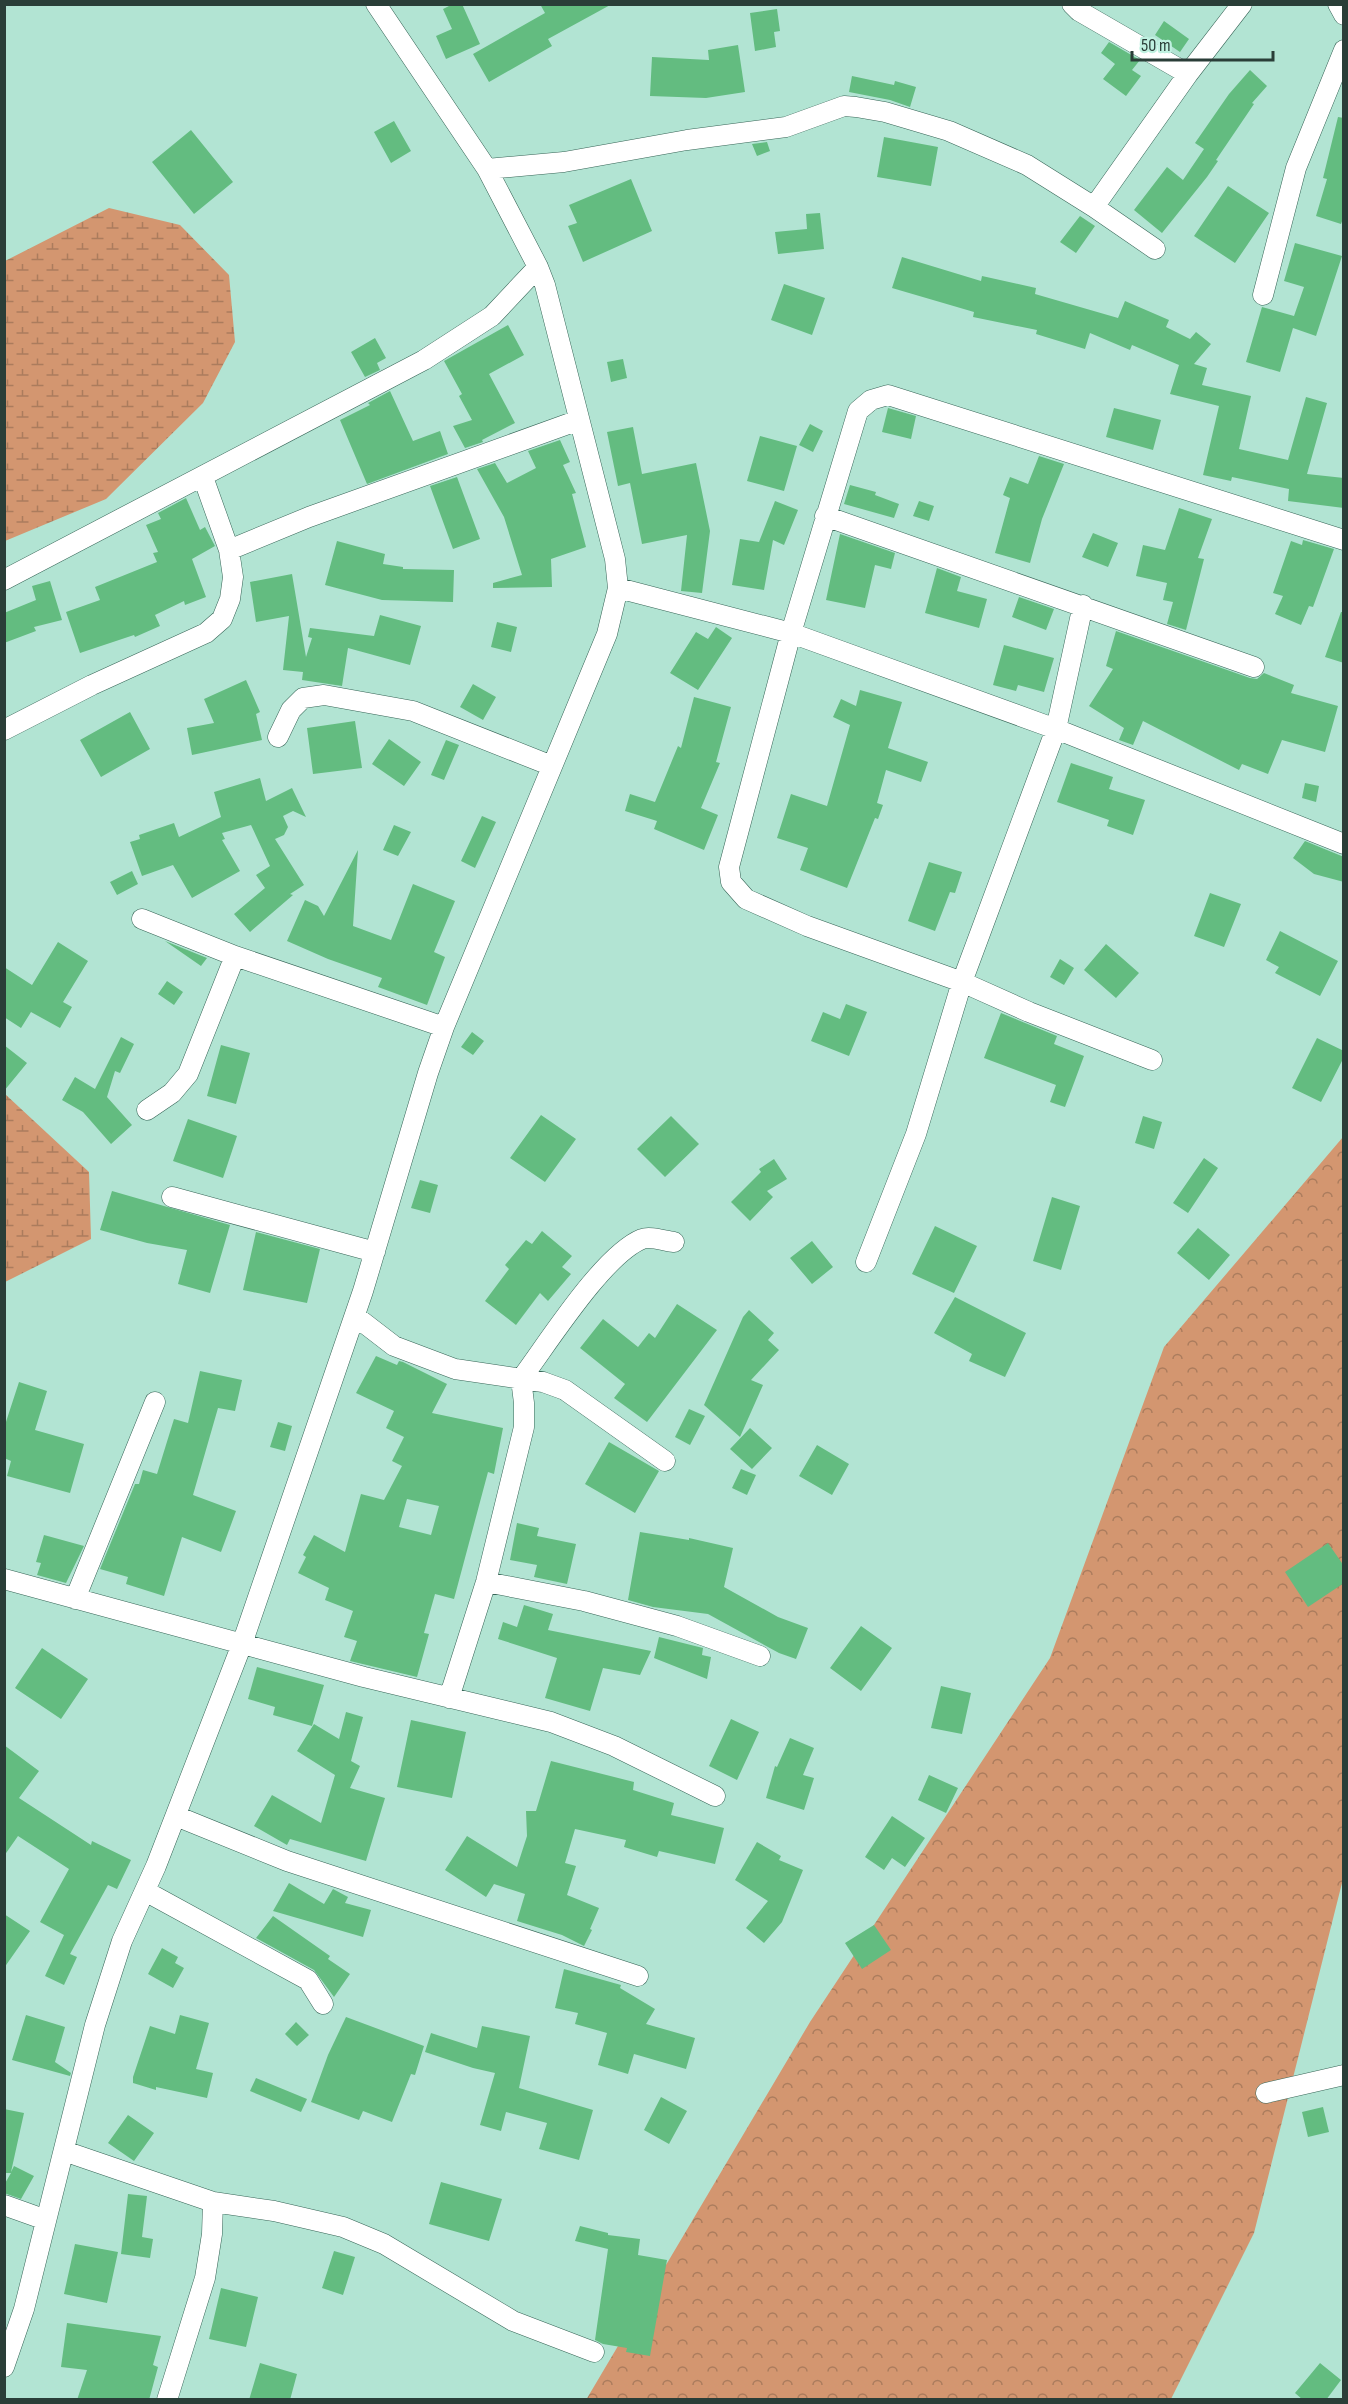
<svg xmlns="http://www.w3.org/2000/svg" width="1348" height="2404" font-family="'Sofia Sans Condensed',sans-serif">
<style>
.forest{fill:url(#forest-crowns)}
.wetland{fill:url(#wetland-marsh)}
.building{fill:#63bc80;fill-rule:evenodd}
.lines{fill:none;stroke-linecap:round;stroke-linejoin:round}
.minor-casing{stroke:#376557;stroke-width:21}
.minor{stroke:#fff;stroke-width:20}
</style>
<defs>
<pattern id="forest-crowns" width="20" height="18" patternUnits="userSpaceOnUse" patternTransform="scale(1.5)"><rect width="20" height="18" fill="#d39670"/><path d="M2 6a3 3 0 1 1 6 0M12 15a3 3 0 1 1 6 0" fill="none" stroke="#ab7c5d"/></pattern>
<pattern id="wetland-marsh" width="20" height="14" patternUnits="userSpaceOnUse" patternTransform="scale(1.5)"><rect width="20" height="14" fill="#d39670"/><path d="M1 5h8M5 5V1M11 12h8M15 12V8" fill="none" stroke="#ab7c5d"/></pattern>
</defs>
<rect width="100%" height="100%" fill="#b2e4d3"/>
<path class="forest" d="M1343,1137V1879L1254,2233L1171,2399L586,2400L810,2022L1050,1658L1164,1347Z"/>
<path class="wetland" d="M109,208L180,225L229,275L235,342L203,403L106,499L5,541V261Z
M5,1094L89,1172L91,1239L5,1282Z"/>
<path class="building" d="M453,4H462L480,44L446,59L436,36L452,29L443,9Z
M540,4H612L548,39L552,46L489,82L473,54L545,13Z
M777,9L780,31L774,32L776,47L755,51L750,13Z
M1164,21L1189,39L1180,52L1155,35Z
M1109,42L1140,60L1132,70L1141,76L1126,96L1103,79L1115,64L1101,53Z
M738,45L745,92L706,98L650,96L652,57L709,60L708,50Z
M1250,70L1267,86L1252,103L1254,104L1216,160L1218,161L1207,177L1162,233L1134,210L1167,167L1183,180L1204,149L1195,143L1229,94Z
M852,76L894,85L895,81L916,87L910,107L890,100L849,92Z
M1338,117L1344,118V216L1341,224L1316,216L1327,179L1323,178Z
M394,121L411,151L391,163L374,132Z
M191,130L233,182L194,214L152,162Z
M884,137L938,147L931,186L877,177Z
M767,142L770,151L757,156L752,144Z
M631,179L652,231L583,262L568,226L577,223L569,205Z
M1228,186L1269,213L1235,263L1194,236Z
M820,213L824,249L778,254L775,232L807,229L806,214Z
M1080,216L1095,226L1076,253L1060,242Z
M1295,243L1342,256L1316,336L1293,328L1280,372L1246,362L1262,307L1294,316L1304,287L1284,281Z
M902,257L981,281L982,276L1036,288L1035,294L1118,318L1125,301L1169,320L1166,327L1190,339L1196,332L1211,344L1194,364L1207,368L1202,385L1251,396L1239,449L1288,460L1306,397L1327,403L1307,474L1344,478V508L1288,501L1289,489L1232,477L1231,481L1203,475L1219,406L1170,394L1179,365L1132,345L1130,350L1090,333L1085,349L1036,334L1037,330L973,317L974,312L892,288Z
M784,284L825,298L812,335L771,320Z
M508,325L524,355L489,374L515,423L482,440L483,442L465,448L453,426L472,420L459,396L462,394L444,361Z
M375,338L386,358L377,363L380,370L365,377L351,352Z
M623,359L627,378L611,382L607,362Z
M390,391L413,441L440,431L448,454L367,484L340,420L370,405L368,403Z
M888,408L916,416L911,439L882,432Z
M1114,408L1161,420L1153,450L1106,437Z
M810,424L823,431L813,452L799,445Z
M633,427L642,474L696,463L710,531L702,593L681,591L687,535L642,544L630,483L618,486L607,432Z
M760,436L797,446L784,491L747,481Z
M560,440L570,462L563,465L576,493L572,494L586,547L551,559L552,587L493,588V583L522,575L504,517L477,469L495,463L507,483L536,468L528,451Z
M1039,456L1064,464L1042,519L1030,563L995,553L1010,498L1003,495L1010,477L1028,484Z
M457,477L480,539L453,549L430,486Z
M850,485L876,492L875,495L899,504L894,518L844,504Z
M186,498L200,530L205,527L215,546L192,559L206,597L185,605L184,601L155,615L160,626L135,637L134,635L80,653L66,612L100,600L95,587L157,562L153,553L158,552L146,525L161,519L158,513Z
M775,501L798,510L784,545L773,540L764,590L732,585L740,539L759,542Z
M919,501L934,506L929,521L913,516Z
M1179,508L1212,519L1198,558L1204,559L1186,630L1167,624L1173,602L1163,600L1167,583L1136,576L1143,545L1165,550Z
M1093,533L1118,543L1108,567L1082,557Z
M840,534L895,553L891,569L875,565L865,608L826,600Z
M1303,540L1334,549L1313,607L1309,606L1301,625L1275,614L1283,596L1273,593L1291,541L1302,545Z
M337,541L385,554L383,564L403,567V569L454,570L453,602L382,600L325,585Z
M937,568L961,577L957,591L987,599L979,628L925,613Z
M292,574L306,657L312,638L308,637L310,628L374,636L380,615L421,626L410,665L348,648L342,686L302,680L303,672L283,670L289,616L256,622L250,582Z
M50,581L62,620L34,627L36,631L4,643V613L36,600L32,586Z
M1019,597L1054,609L1046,630L1012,617Z
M1341,612H1344V663L1325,657Z
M497,622L517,627L511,652L491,647Z
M716,627L732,638L698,690L670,673L696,632L708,639Z
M1116,631L1250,678L1257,679L1264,673L1294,685L1291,693L1338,706L1325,752L1282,740L1268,774L1242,764L1239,770L1143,721L1133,745L1119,740L1124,728L1089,706L1113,669L1106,666Z
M1004,645L1054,658L1044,692L1018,685L1016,691L993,685Z
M246,680L260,712L256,714L262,740L192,755L187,728L214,723L204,699Z
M473,684L496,697L483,720L460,707Z
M860,690L902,702L888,748L928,762L921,782L886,770L877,803L883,805L878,819L875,818L847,888L800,870L808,848L777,838L791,794L827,806L850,725L833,717L841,699L856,706Z
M694,697L731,707L716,762L720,763L701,808L718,815L704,850L654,829L657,821L625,811L630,794L655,802L678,746L681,748Z
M130,712L150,749L101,777L80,740Z
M355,721L362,768L313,774L307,728Z
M389,739L421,762L404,786L372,764Z
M446,740L459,745L444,780L431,775Z
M1071,763L1113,777L1109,789L1145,800L1133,835L1107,826L1109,820L1057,802Z
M260,778L266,801L292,788L306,817L293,811L283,816L288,827L284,835L275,839L304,885L290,894L293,895L250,932L234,914L265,888L256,875L270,866L251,825L222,833L225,839L222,840L240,871L192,898L173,865L142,876L130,842L140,839L139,835L174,823L179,837L221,817L214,792Z
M1305,783L1319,786L1316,802L1302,798Z
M482,816L496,822L475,868L461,861Z
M394,825L411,832L398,856L383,850Z
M1305,841L1344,857V882L1314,874L1293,858Z
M358,850L353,926L391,940L413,884L455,901L434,952L445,957L427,1005L378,987L382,978L328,959L287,941L305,900L318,906L324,916Z
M929,862L962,872L955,893L950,892L935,931L908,921Z
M132,871L138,884L117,895L110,882Z
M1210,893L1241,904L1224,947L1194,936Z
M1280,931L1338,961L1320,996L1275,973L1279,967L1266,960Z
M165,941L207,958L201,966Z
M58,942L88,961L63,1002L72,1007L60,1028L31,1012L21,1028L4,1017V967L32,985Z
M1106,944L1139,973L1116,998L1084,970Z
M1060,959L1074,968L1064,985L1050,977Z
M167,981L183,992L174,1005L158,994Z
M846,1004L867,1012L849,1056L811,1041L823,1012L840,1019Z
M1001,1013L1057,1036L1054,1044L1084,1056L1065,1107L1050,1102L1056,1085L984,1058Z
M472,1032L484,1041L473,1055L461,1047Z
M121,1037L134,1044L120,1073L115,1071L107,1097L132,1125L111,1144L83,1112L62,1100L75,1077L95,1089Z
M1317,1038L1344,1051V1057L1321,1102L1292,1088Z
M4,1045L27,1063L4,1091Z
M221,1045L250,1053L236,1104L207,1096Z
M541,1115L576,1139L545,1182L510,1158Z
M671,1116L699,1144L665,1177L637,1149Z
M1143,1116L1162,1122L1154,1149L1135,1143Z
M188,1119L237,1136L223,1178L173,1161Z
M1204,1158L1218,1168L1188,1213L1173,1203Z
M774,1159L787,1179L767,1191L773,1197L750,1221L731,1202L761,1172L759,1169Z
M420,1180L438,1185L430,1213L411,1208Z
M112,1191L230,1225L210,1293L178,1284L187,1250L147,1243L100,1230Z
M1052,1197L1080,1206L1061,1270L1033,1261Z
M935,1226L977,1246L954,1293L912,1274Z
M1198,1228L1230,1255L1209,1280L1177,1253Z
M542,1231L572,1256L562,1267L571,1274L548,1301L540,1293L516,1325L485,1301L509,1269L505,1265L526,1240L532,1244Z
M256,1232L320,1249L307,1303L243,1290Z
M812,1241L833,1267L812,1284L790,1258Z
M955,1297L1026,1333L1005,1377L969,1361L972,1354L934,1333Z
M677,1304L717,1330L647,1422L614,1398L625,1384L580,1348L603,1319L638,1347L649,1333L655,1338Z
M749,1310L774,1333L768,1340L779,1350L751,1380L763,1385L740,1437L704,1405L743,1317Z
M376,1356L397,1365L399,1361L403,1362L447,1384L432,1413L503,1428L494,1474L488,1472L454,1599L435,1594L424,1633L429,1634L417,1677L350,1661L357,1641L344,1637L353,1611L325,1600L329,1588L298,1573L306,1557L303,1555L314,1535L345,1552L361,1494L384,1500L402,1466L392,1461L404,1437L386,1428L394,1411L356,1393ZM407,1499L439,1506L431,1535L399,1527Z
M200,1371L242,1380L235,1411L218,1408L193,1495L236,1511L221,1552L182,1537L164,1596L126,1584L128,1577L100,1569L135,1484H139L143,1470L157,1474L174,1419L188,1423Z
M19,1382L47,1391L35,1430L84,1444L70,1493L7,1476L11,1461L4,1458V1428Z
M689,1409L705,1416L690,1445L675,1437Z
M278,1422L292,1426L285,1451L270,1447Z
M750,1428L772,1448L752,1469L730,1449Z
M609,1442L659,1471L635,1513L585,1484Z
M817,1445L849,1464L832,1495L799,1476Z
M741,1469L756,1475L747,1495L732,1488Z
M517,1523L539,1528L537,1536L576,1544L567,1584L534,1577L537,1565L510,1560Z
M640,1532L689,1540V1538L733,1548L724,1587L778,1617L808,1628L796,1659L779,1653L708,1614L653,1607L628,1600Z
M44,1535L84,1546L66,1583L37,1575L41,1563L36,1562Z
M1328,1543L1344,1566V1583L1308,1607L1285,1572Z
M524,1605L553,1614L548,1630L651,1651L640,1675L603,1668L590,1711L545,1698L557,1658L498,1639L503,1622L517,1627Z
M861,1626L892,1648L861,1691L830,1668Z
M659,1637L703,1648L702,1655L711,1657L707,1679L654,1658Z
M42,1648L88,1679L61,1719L15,1688Z
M257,1667L324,1685L312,1726L273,1715L275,1707L248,1699Z
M941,1686L971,1693L962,1734L931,1728Z
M346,1712L363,1717L351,1761L360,1766L350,1788L385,1798L366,1861L290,1839L287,1845L254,1826L272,1795L321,1823L335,1775L297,1751L314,1724L339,1739Z
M731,1719L759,1732L737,1780L709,1766Z
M411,1720L466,1732L452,1798L397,1787Z
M790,1738L814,1748L803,1775L814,1778L804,1810L766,1798L775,1766L777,1767Z
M4,1745L39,1771L19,1798L91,1845L92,1841L131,1860L117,1889L108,1885L70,1954L77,1957L64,1985L45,1976L64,1935L40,1922L69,1869L18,1836L4,1856Z
M551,1761L634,1782L633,1790L674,1803L671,1815L724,1828L715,1864L659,1851L657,1857L624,1847L626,1840L575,1829L565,1863L576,1866L567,1895L599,1908L590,1929L592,1930L584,1946L562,1935L517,1921L525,1894L494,1884L486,1897L445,1870L467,1836L517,1867L527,1836L526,1811H536Z
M929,1775L958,1788L946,1813L918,1800Z
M892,1816L925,1838L905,1867L892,1858L884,1870L865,1857Z
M757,1842L781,1856L779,1860L803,1870L782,1922L764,1943L746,1928L768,1901L735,1880Z
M289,1883L324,1904L333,1889L348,1897L345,1903L371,1910L363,1937L273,1911Z
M4,1914L30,1931L4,1968Z
M273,1916L330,1956L328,1959L350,1974L334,1997L314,1970L256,1938Z
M874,1925L891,1950L862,1969L845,1943Z
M162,1948L178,1957L175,1963L184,1968L173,1988L148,1974Z
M564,1969L621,1985L620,1988L655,2009L646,2024L695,2038L686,2069L634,2054L628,2074L598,2065L607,2033L575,2024L578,2013L555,2008Z
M26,2015L65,2027L55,2062L71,2073L70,2076L12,2060Z
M180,2015L209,2023L196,2069L213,2073L207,2098L156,2087V2090L133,2083V2077L150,2026L175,2034Z
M346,2017L424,2046L415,2075L411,2074L392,2122L363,2111L359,2120L311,2102L328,2055Z
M296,2022L309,2035L297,2046L285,2034Z
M482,2026L530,2036L519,2088L593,2110L579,2160L539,2149L547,2123L506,2112L501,2131L480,2125L495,2073L473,2068L425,2052L431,2033L477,2048Z
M256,2078L307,2099L301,2112L250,2091Z
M661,2097L687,2111L669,2144L644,2130Z
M1323,2107L1329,2132L1308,2137L1302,2112Z
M4,2109L24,2113L11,2172L14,2166L34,2176L21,2199L4,2193V2185L11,2173H4Z
M128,2115L154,2133L134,2161L108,2143Z
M441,2182L502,2199L489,2241L429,2224Z
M128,2194L147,2196L142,2237L153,2239L150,2258L121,2254Z
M580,2226L608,2233V2235L640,2239L638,2255L667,2260L650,2356L626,2352L627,2348L603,2344L595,2340L608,2249L575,2241Z
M75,2244L118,2252L107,2303L64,2294Z
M334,2251L355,2257L343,2295L322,2288Z
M221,2288L258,2297L246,2347L209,2339Z
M67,2323L161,2336L153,2365L158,2367L149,2400H77L87,2370L61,2367Z
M260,2363L297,2374L290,2400H249Z
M1320,2363L1341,2380L1326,2400H1303L1295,2393Z"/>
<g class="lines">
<defs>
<path id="minor" d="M1072,4L1079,11L1188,74
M1338,4L1344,15
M487,169L564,162L687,140L786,127L844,106L856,107L885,112L949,131L1027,165L1094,207L1155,249
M1094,207L1188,74L1242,4
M1263,295L1296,168L1344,50
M825,516L1254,667
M229,550L309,517L579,420
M4,580L424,360L492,316L538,267
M618,588L791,633L1056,729L1344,844
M4,730L92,685L206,633L222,619L230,599L233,577L229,550L203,477
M278,737L291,710L303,698L324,695L413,711L552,766
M142,919L235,956L444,1027
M1152,1060L1029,1012L962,982L807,926L746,899L731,882L729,867L791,633L858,411L871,400L888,395L1344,540
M147,1110L172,1093L188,1074L235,956
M172,1197L375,1252
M866,1262L916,1134L962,982L1056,729L1083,605
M355,1316L394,1346L455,1369L543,1382L565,1390L665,1461
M4,1579L364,1677L551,1722L614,1746L715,1796
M486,1582L584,1601L677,1626L760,1656
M75,1599L155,1402
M449,1698L486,1582L524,1427V1403L521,1379C548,1343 603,1255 642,1239C650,1236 665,1241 674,1242
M176,1816L287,1861L638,1976
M145,1891L308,1980L323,2004
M1266,2093L1344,2075
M64,2151L213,2202L274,2211L343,2227L384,2244L513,2321L594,2352
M4,2205L46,2220
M4,2367L24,2309L95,2025L122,1941L156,1866L242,1644L363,1291L428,1073L444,1027L607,634L618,588L615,559L545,285L538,267L487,169L376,4
M167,2400L205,2278L212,2234L213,2202"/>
</defs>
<use href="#minor" class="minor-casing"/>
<use href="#minor" class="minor"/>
</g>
<rect width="1348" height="2404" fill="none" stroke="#2a3e38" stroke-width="12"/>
<path d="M1132 51v9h141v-9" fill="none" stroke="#2a3e38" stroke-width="3"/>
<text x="1141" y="51" font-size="18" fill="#2a3e38" stroke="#bff1e0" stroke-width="4.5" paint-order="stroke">50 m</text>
</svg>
